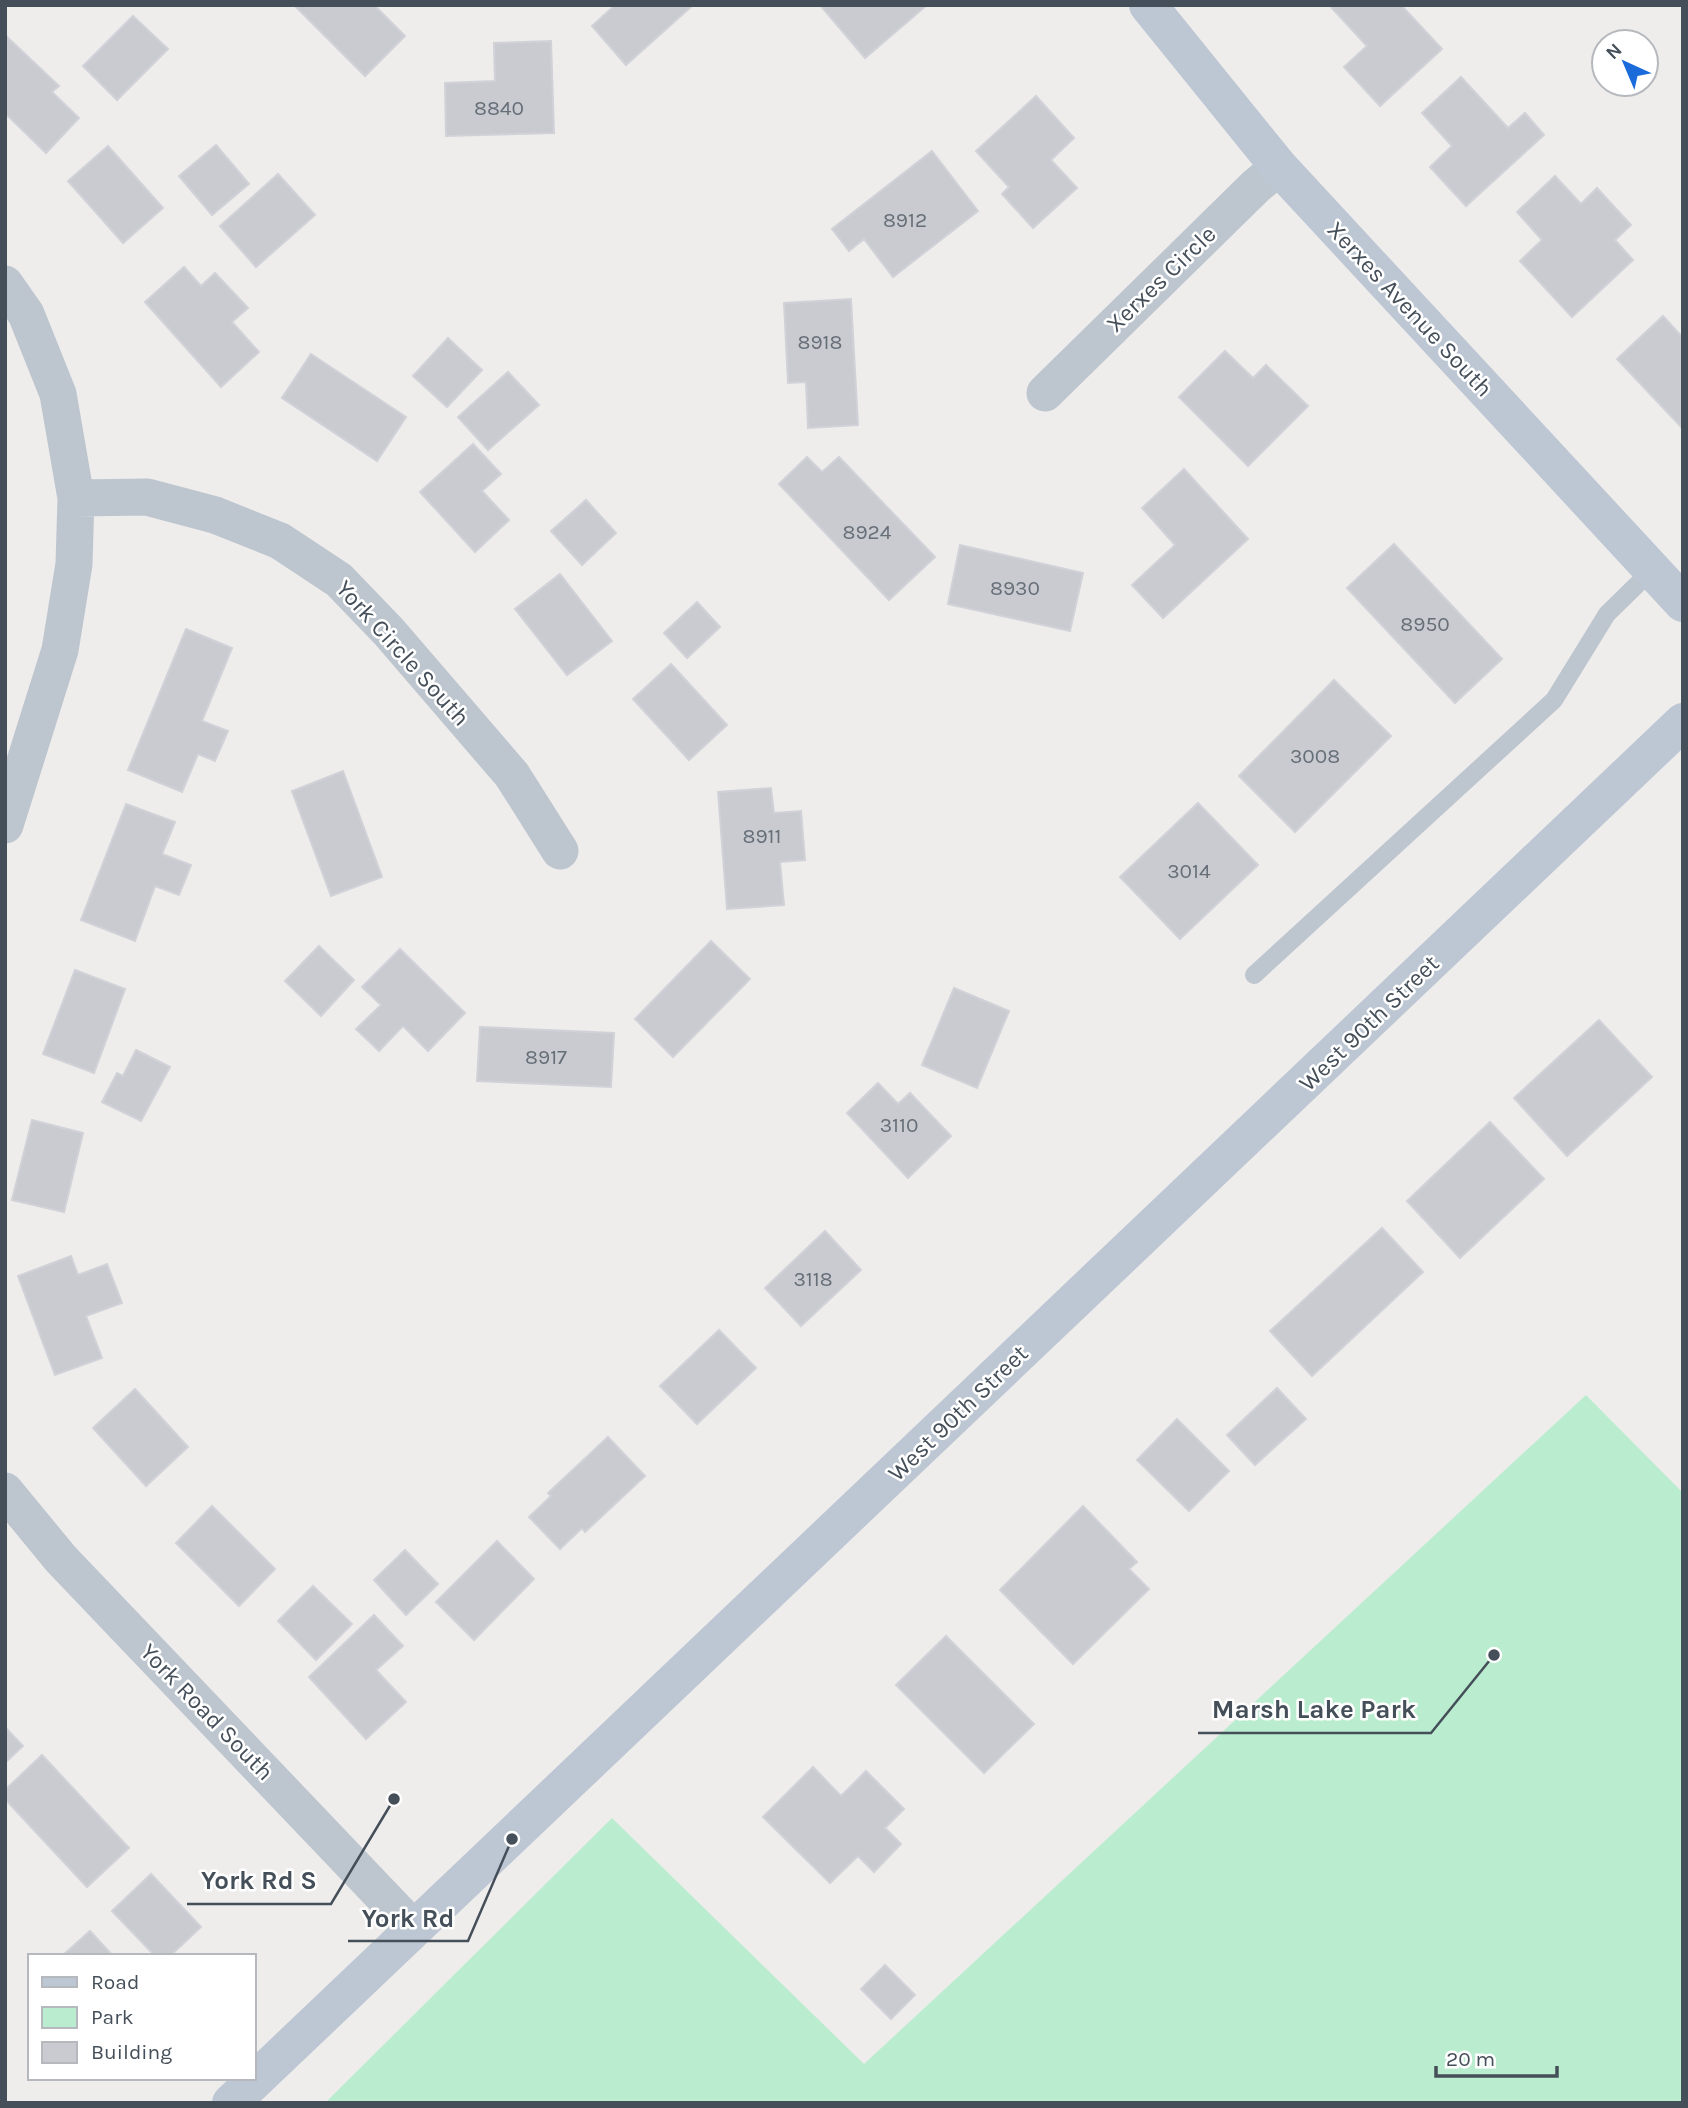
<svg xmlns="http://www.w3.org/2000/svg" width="1688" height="2108" font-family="Karla,sans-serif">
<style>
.green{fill:#baedcf}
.building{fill:#c9cbd1;stroke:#d0d2d8;stroke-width:2}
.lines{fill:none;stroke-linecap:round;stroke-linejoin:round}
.lane{stroke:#bdc6cf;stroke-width:18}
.street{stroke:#bdc6cf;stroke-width:37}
.secondary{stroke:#bdc7d3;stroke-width:38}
.labels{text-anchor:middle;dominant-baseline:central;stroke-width:5;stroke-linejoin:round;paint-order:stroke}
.number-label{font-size:21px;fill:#666e77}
.street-label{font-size:24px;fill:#454f59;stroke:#fff}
.leader{fill:none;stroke:#454f59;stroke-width:2.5}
.callout-dot{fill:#454f59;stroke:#fff;stroke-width:2.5}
.callout-label{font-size:26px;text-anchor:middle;font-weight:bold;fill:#454f59;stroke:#fff;stroke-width:5;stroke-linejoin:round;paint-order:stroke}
</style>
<rect width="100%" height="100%" fill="#efecec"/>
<path class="green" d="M1586,1395L1683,1493V2103H325L612,1818L864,2064Z"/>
<path class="building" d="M294,5H374L405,36L365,76Z
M615,5H693L626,65L592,26Z
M820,5H927L865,58Z
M1329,5H1401L1442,49L1380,106L1344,67L1367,46Z
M133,16L168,49L117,100L83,66Z
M5,35L59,86L52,92L79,118L46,153L5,113Z
M551,41L554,133L446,136L445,83L495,81L494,43Z
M1461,77L1508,128L1525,113L1544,135L1466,206L1430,167L1452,146L1422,113Z
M1036,96L1074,138L1051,160L1077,188L1033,228L1002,194L1009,187L976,151Z
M216,145L249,184L212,215L179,176Z
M108,146L163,208L123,243L68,181Z
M932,151L978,211L893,277L864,239L849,251L832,229Z
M278,174L315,215L256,267L220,226Z
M1555,176L1581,204L1597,188L1631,225L1615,240L1633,260L1572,317L1520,261L1542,240L1517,212Z
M184,267L201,286L215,273L248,308L232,322L259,352L221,387L145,302Z
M851,299L858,425L808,428L806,382L788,383L784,303Z
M1663,316L1683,338V429L1617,359Z
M448,338L482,370L447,407L413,376Z
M1225,351L1253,378L1266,365L1308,406L1248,466L1179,397Z
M311,354L406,417L377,461L282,398Z
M508,372L539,405L488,450L458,417Z
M473,444L501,474L482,491L509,520L475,552L420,492Z
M807,457L822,472L839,457L935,557L889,600L779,484Z
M1184,469L1248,539L1163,618L1132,585L1175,545L1142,508Z
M586,500L616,533L582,565L551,531Z
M1394,544L1502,659L1455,703L1347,588Z
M960,545L1083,573L1070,631L948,604Z
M560,574L612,641L567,675L515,609Z
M697,602L720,627L687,658L664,633Z
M186,629L232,648L202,721L228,731L215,761L198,754L182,792L128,770Z
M671,664L727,725L689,760L633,699Z
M1334,680L1391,736L1295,832L1239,776Z
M343,771L382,877L331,896L292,791Z
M771,788L774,813L801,811L805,860L780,862L784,905L727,909L718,792Z
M1198,803L1258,865L1180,939L1120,877Z
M126,804L175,822L162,854L191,865L179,895L155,886L135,941L81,920Z
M711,941L750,979L673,1057L635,1019Z
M319,946L354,980L321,1016L285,981Z
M400,949L465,1013L428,1051L403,1026L379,1051L356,1029L381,1005L362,987Z
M75,970L125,989L94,1073L43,1054Z
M954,988L1009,1011L977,1088L922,1065Z
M1599,1020L1652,1077L1567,1156L1514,1098Z
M480,1027L614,1033L611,1087L477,1081Z
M136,1050L170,1067L141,1121L102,1102L117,1073L123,1076Z
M878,1083L898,1104L910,1093L951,1136L908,1178L847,1113Z
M32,1120L83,1133L64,1212L12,1200Z
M1490,1122L1544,1179L1460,1258L1407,1201Z
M1382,1228L1423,1272L1312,1376L1270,1331Z
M825,1231L861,1270L801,1326L765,1288Z
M71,1256L78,1275L107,1264L122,1303L86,1316L102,1358L55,1375L18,1276Z
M719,1330L756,1368L697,1424L660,1386Z
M1277,1388L1306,1419L1255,1465L1227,1435Z
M135,1389L188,1447L146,1486L93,1428Z
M1177,1419L1229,1471L1189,1511L1137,1460Z
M608,1437L645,1476L585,1532L582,1528L560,1549L529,1517L551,1496L548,1493Z
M212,1506L275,1569L239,1606L176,1543Z
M1083,1506L1137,1562L1129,1569L1149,1589L1073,1664L1000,1590Z
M497,1541L534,1579L474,1640L436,1602Z
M405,1550L438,1584L406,1615L374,1580Z
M313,1586L352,1624L316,1660L278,1621Z
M374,1615L403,1646L376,1670L406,1702L366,1739L309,1677Z
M946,1636L1034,1724L984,1773L896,1685Z
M5,1727L23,1746L5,1763Z
M42,1755L129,1848L87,1887L5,1799V1790Z
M813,1767L841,1796L866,1771L904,1809L885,1828L901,1844L874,1872L858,1856L830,1883L763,1817Z
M151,1874L201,1927L170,1956H155L112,1911Z
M90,1931L113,1956H62Z
M885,1965L915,1995L891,2019L861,1989Z"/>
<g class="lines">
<path class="lane" d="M1254,975L1554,700L1607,614L1652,570"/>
<path class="street" d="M5,284L26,314L58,394L76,498L74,564L60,650L5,825
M1045,393L1256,186L1279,167
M76,498L147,497L215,515L280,541L339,580L389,632L512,775L560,851
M5,1491L61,1559L414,1929"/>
<path class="secondary" d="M1148,5L1279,167L1683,603
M231,2103L1683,722"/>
</g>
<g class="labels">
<g class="number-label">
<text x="499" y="108">8840</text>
<text x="905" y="220">8912</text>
<text x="820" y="342">8918</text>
<text x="867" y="532">8924</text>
<text x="1015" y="588">8930</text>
<text x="1425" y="624">8950</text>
<text x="1315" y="756">3008</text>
<text x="762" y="836">8911</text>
<text x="1189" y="871">3014</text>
<text x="546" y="1057">8917</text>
<text x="899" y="1125">3110</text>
<text x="813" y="1279">3118</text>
</g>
<g class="street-label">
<text transform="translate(1161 279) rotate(-44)">Xerxes Circle</text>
<text transform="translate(1410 309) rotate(47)">Xerxes Avenue South</text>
<text transform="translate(403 653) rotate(48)">York Circle South</text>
<text transform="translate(1369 1023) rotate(-44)">West 90th Street</text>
<text transform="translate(958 1413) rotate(-44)">West 90th Street</text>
<text transform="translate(207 1712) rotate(46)">York Road South</text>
</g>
</g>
<path class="leader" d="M1494 1655L1431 1733H1198M394 1799L331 1904H187M512 1839L468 1941H348"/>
<g class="callout-dot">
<circle cx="1494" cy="1655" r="7"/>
<circle cx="394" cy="1799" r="7"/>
<circle cx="512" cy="1839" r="7"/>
</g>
<g class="callout-label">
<text x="1314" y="1718">Marsh Lake Park</text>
<text x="259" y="1889">York Rd S</text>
<text x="408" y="1927">York Rd</text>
</g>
<rect width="1688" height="2108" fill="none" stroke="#454f59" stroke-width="14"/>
<rect x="28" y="1954" width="228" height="126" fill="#ffffff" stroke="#b5b9bd" stroke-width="2"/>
<rect x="42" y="1977" width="35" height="10" fill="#bdc7d3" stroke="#b5b9bd" stroke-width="2"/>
<text x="91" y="1989" font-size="21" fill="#454f59">Road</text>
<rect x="42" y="2007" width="35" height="21" fill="#baedcf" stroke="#b5b9bd" stroke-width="2"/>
<text x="91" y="2024" font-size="21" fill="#454f59">Park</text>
<rect x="42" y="2042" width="35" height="21" fill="#c9cbd1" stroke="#b5b9bd" stroke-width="2"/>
<text x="91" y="2059" font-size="21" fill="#454f59">Building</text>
<g transform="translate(1625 63) rotate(316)"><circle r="33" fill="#ffffff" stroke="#b5b9bd" stroke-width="2"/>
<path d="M0-5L12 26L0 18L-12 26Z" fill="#1b6bda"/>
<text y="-10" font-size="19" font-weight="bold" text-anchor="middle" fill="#454f59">N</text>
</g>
<path d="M1436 2066v10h121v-10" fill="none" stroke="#454f59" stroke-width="3.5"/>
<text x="1446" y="2066" font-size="21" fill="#454f59" stroke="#ffffff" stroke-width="5" paint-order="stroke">20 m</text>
</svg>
